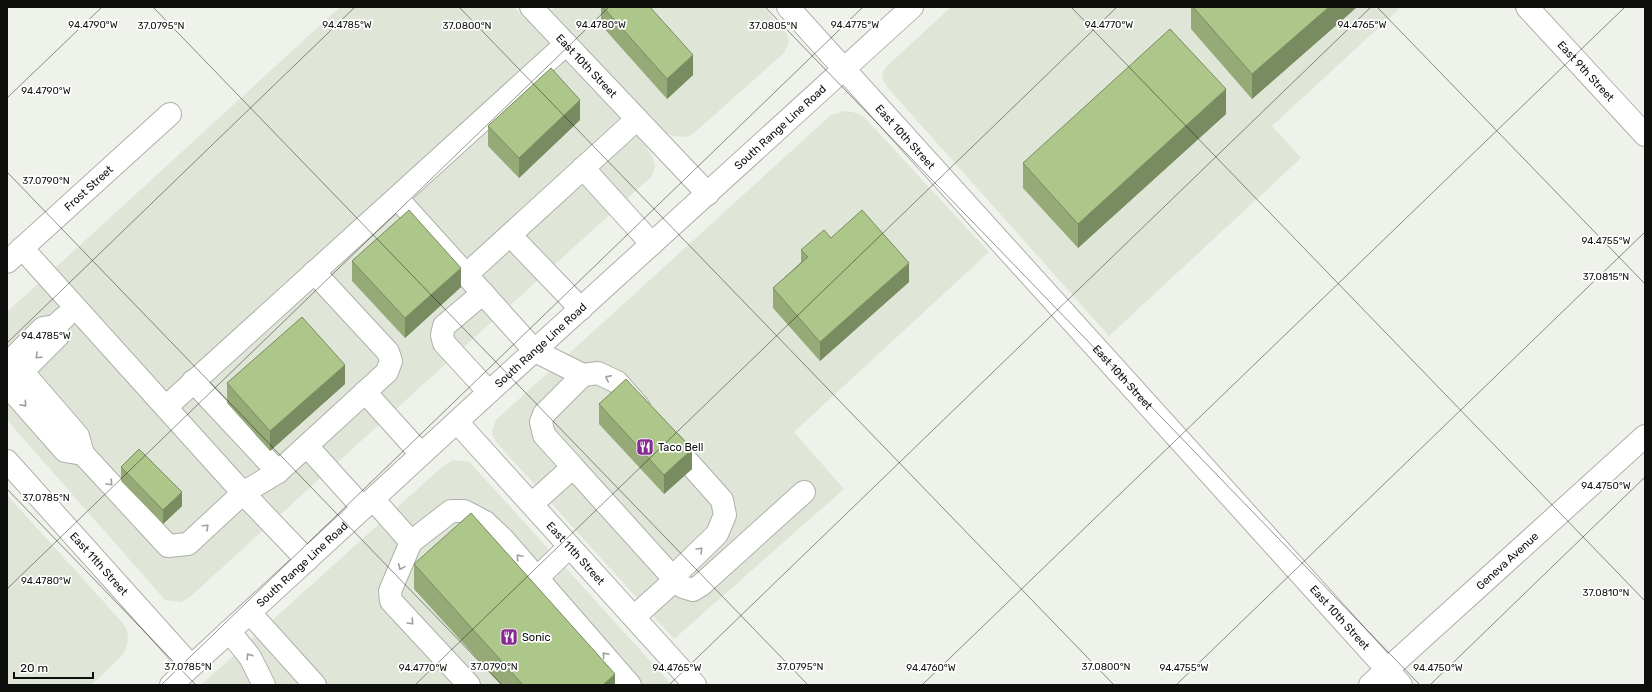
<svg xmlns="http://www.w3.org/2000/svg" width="1652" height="692" font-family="Rubik,sans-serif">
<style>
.built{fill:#dfe6d7}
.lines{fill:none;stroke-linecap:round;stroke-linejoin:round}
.minor-casing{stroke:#adb0a8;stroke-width:24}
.major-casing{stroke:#adb0a8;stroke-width:24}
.minor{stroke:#fff;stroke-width:22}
.major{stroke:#fff;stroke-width:22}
.wall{fill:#95aa76}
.shaded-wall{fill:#798b60}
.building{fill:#adc689;stroke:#798b60}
.oneway{stroke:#9f9f9e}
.ticks{fill:none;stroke:#0e0f0c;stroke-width:1;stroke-opacity:0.45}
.labels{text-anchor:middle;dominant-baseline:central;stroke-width:3.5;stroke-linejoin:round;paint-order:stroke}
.street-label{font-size:11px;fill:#0e0f0c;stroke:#fff}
.poi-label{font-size:11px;fill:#0e0f0c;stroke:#fff;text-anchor:start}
.ticks-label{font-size:10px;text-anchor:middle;fill:#0e0f0c;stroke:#fff;stroke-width:3.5;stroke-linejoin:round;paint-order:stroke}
</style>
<rect width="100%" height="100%" fill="#eef2ea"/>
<path class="built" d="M340,7H514L645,145L653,158L655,166L652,176L191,596L181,602L165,600L7,420V312Z
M555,7H763L786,33L789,41L784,53L694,133L687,137L673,136L666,133L550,11Z
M951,7H1401L1272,126L1301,158L1109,336L888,88L883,80L882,73L886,67Z
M844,111L853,112L864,117L989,252L794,432L844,489L674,639L496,442L492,434L493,427L497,419L831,115Z
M453,460L469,462L475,468L672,685H201L443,466Z
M7,495L122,622L127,630L128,639L126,648L120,658L91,685H7Z"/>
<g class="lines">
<defs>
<g id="minor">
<path id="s1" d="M531,7L708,194"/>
<path id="s2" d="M788,7L1401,685"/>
<path id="s3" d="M1527,7L1645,135"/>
<path d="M583,168L652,244"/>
<path d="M397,198L535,351L583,375L544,414L541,422L544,435L573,467"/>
<path d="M510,235L581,309"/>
<path d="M22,248L243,493L307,560"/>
<path id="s4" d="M7,262L170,114"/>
<path d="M466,275L637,119"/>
<path d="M483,293L444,326L442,335L444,343L489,392"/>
<path d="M65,317L55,326L43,328L11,360L7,385L65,451L83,454"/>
<path d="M55,326L58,336L26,368L27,377L78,436L83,454L168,546L188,544L243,493L278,472L387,372L391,361L388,352L314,272"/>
<path d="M583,375L598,373L617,382L639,407"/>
<path d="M193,381L278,472"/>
<path d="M365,392L421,454"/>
<path d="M166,407L566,44"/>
<path id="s5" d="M457,422L695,685"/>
<path d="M672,444L722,500L725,515L717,534L680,570L675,580L683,587L693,590L701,585L804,492"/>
<path d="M307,446L363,508"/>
<path id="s6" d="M7,461L191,666"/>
<path d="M373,499L411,542"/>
<path d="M532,504L573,467L675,580L634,617"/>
<path d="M537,578L569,547"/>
<path d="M250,613L315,685"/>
<path d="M229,631L250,657L264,685"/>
<path d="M469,685L391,601L390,591L411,542L451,511H464L485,522L503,539L630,685"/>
<path id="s7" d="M1370,685L1645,436"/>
</g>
<g id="major">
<path id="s8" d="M171,685L489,392L912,7"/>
</g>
</defs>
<use href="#minor" class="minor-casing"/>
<use href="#major" class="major-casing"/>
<use href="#minor" class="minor"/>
<use href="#major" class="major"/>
</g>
<path class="wall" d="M601,7H650L693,75L667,99L601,25Z
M1191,7H1357L1252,99L1191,29Z
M1226,114L1078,248L1023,188V163Z
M580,120L519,178L488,146V126Z
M831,238L909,282L820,361L773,308V288L801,262V250Z
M352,261L461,287L405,338L352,281Z
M227,383L345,384L270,451L227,403Z
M599,404L692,469L664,494L599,424Z
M121,467L182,506L163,524L121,481Z
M414,564L615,685H501L414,589Z"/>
<path class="shaded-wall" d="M1329,7H1357L1252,99V74Z
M693,55V75L667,99V79Z
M1226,89V114L1078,248V224Z
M580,100V120L519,178V158Z
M909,263V282L820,361V342Z
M461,268V287L405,338V318Z
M345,365V384L270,451V431Z
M692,449V469L664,494V475Z
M182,492V506L163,524V510Z
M615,674V685H603Z"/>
<path class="building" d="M603,7H650L693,55L667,79Z
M1193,7H1329L1252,74Z
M1170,29L1226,89L1078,224L1023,163Z
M551,68L580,100L519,158L488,126Z
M409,210L461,268L405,318L352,261Z
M862,210L909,263L820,342L773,288L808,257L801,250L824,230L831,238Z
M302,317L345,365L270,431L227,383Z
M626,379L692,449L664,475L599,404Z
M139,449L182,492L163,510L121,467Z
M471,513L615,674L603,685H523L414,564Z"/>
<defs><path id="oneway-chevron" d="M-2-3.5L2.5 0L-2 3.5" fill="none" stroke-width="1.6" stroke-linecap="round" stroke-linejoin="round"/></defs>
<g class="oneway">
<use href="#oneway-chevron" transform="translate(38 356) rotate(136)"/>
<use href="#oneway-chevron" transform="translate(608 378) rotate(-154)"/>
<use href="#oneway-chevron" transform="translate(24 404) rotate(49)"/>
<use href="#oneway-chevron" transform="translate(110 483) rotate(47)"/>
<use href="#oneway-chevron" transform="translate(206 527) rotate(-43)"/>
<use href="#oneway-chevron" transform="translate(700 550) rotate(-45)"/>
<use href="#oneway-chevron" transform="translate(519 557) rotate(-131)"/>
<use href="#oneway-chevron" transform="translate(401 567) rotate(114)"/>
<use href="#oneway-chevron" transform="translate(411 622) rotate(47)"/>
<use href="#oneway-chevron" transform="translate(605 655) rotate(-131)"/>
<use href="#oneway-chevron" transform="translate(249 656) rotate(-123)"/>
</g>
<path class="ticks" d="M153,7L808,685M459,7L1114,685M765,7L1420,685M1071,7L1645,601M1377,7L1645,284M7,98L102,7M7,172L502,685M7,343L355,7M7,489L196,685M7,589L609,7M161,685L863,7M415,685L1117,7M669,685L1371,7M922,685L1625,7M1176,685L1645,232M1430,685L1645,477"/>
<defs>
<symbol id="restaurant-square" viewBox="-11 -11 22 22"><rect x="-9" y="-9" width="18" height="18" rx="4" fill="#882a94" stroke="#fff"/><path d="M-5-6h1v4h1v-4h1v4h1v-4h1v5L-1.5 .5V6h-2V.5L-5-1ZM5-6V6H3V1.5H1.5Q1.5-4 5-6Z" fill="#fff"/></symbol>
</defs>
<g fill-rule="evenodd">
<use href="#restaurant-square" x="635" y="437" width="20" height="20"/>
<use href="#restaurant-square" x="499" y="627" width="20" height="20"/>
</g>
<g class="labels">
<g class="street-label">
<text stroke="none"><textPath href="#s1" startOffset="81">East 10th Street</textPath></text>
<text stroke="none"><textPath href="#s3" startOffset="87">East 9th Street</textPath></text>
<text stroke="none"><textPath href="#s8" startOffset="826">South Range Line Road</textPath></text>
<text stroke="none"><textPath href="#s2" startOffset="175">East 10th Street</textPath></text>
<text stroke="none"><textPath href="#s4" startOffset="110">Frost Street</textPath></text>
<text stroke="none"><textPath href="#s8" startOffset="502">South Range Line Road</textPath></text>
<text stroke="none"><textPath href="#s2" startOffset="499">East 10th Street</textPath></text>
<text stroke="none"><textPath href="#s5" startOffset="177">East 11th Street</textPath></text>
<text stroke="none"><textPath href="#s7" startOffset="185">Geneva Avenue</textPath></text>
<text stroke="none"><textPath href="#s6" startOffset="138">East 11th Street</textPath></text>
<text stroke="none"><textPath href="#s8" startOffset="178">South Range Line Road</textPath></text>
<text stroke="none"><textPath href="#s2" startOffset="823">East 10th Street</textPath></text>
</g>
<g class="poi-label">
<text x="658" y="447">Taco Bell</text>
<text x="522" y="637">Sonic</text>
</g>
</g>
<g class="ticks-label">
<text x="93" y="28">94.4790°W</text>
<text x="347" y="28">94.4785°W</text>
<text x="601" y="28">94.4780°W</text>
<text x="855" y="28">94.4775°W</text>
<text x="1109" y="28">94.4770°W</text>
<text x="1362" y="28">94.4765°W</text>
<text x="161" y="29">37.0795°N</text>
<text x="467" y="29">37.0800°N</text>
<text x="773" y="29">37.0805°N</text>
<text x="46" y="94">94.4790°W</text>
<text x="46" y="184">37.0790°N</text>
<text x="1606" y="244">94.4755°W</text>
<text x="1606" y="280">37.0815°N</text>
<text x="46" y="339">94.4785°W</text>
<text x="1606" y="489">94.4750°W</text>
<text x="46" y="501">37.0785°N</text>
<text x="46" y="584">94.4780°W</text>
<text x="1606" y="596">37.0810°N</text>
<text x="188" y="670">37.0785°N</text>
<text x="494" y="670">37.0790°N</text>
<text x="800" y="670">37.0795°N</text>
<text x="1106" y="670">37.0800°N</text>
<text x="423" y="671">94.4770°W</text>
<text x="677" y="671">94.4765°W</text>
<text x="931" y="671">94.4760°W</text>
<text x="1184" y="671">94.4755°W</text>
<text x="1438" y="671">94.4750°W</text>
</g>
<rect width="1652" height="692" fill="none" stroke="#0e0f0c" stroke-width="16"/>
<path d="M14 672v6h79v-6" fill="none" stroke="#0e0f0c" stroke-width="2"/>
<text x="20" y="672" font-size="12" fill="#0e0f0c" stroke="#ffffff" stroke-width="3" paint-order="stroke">20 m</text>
</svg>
